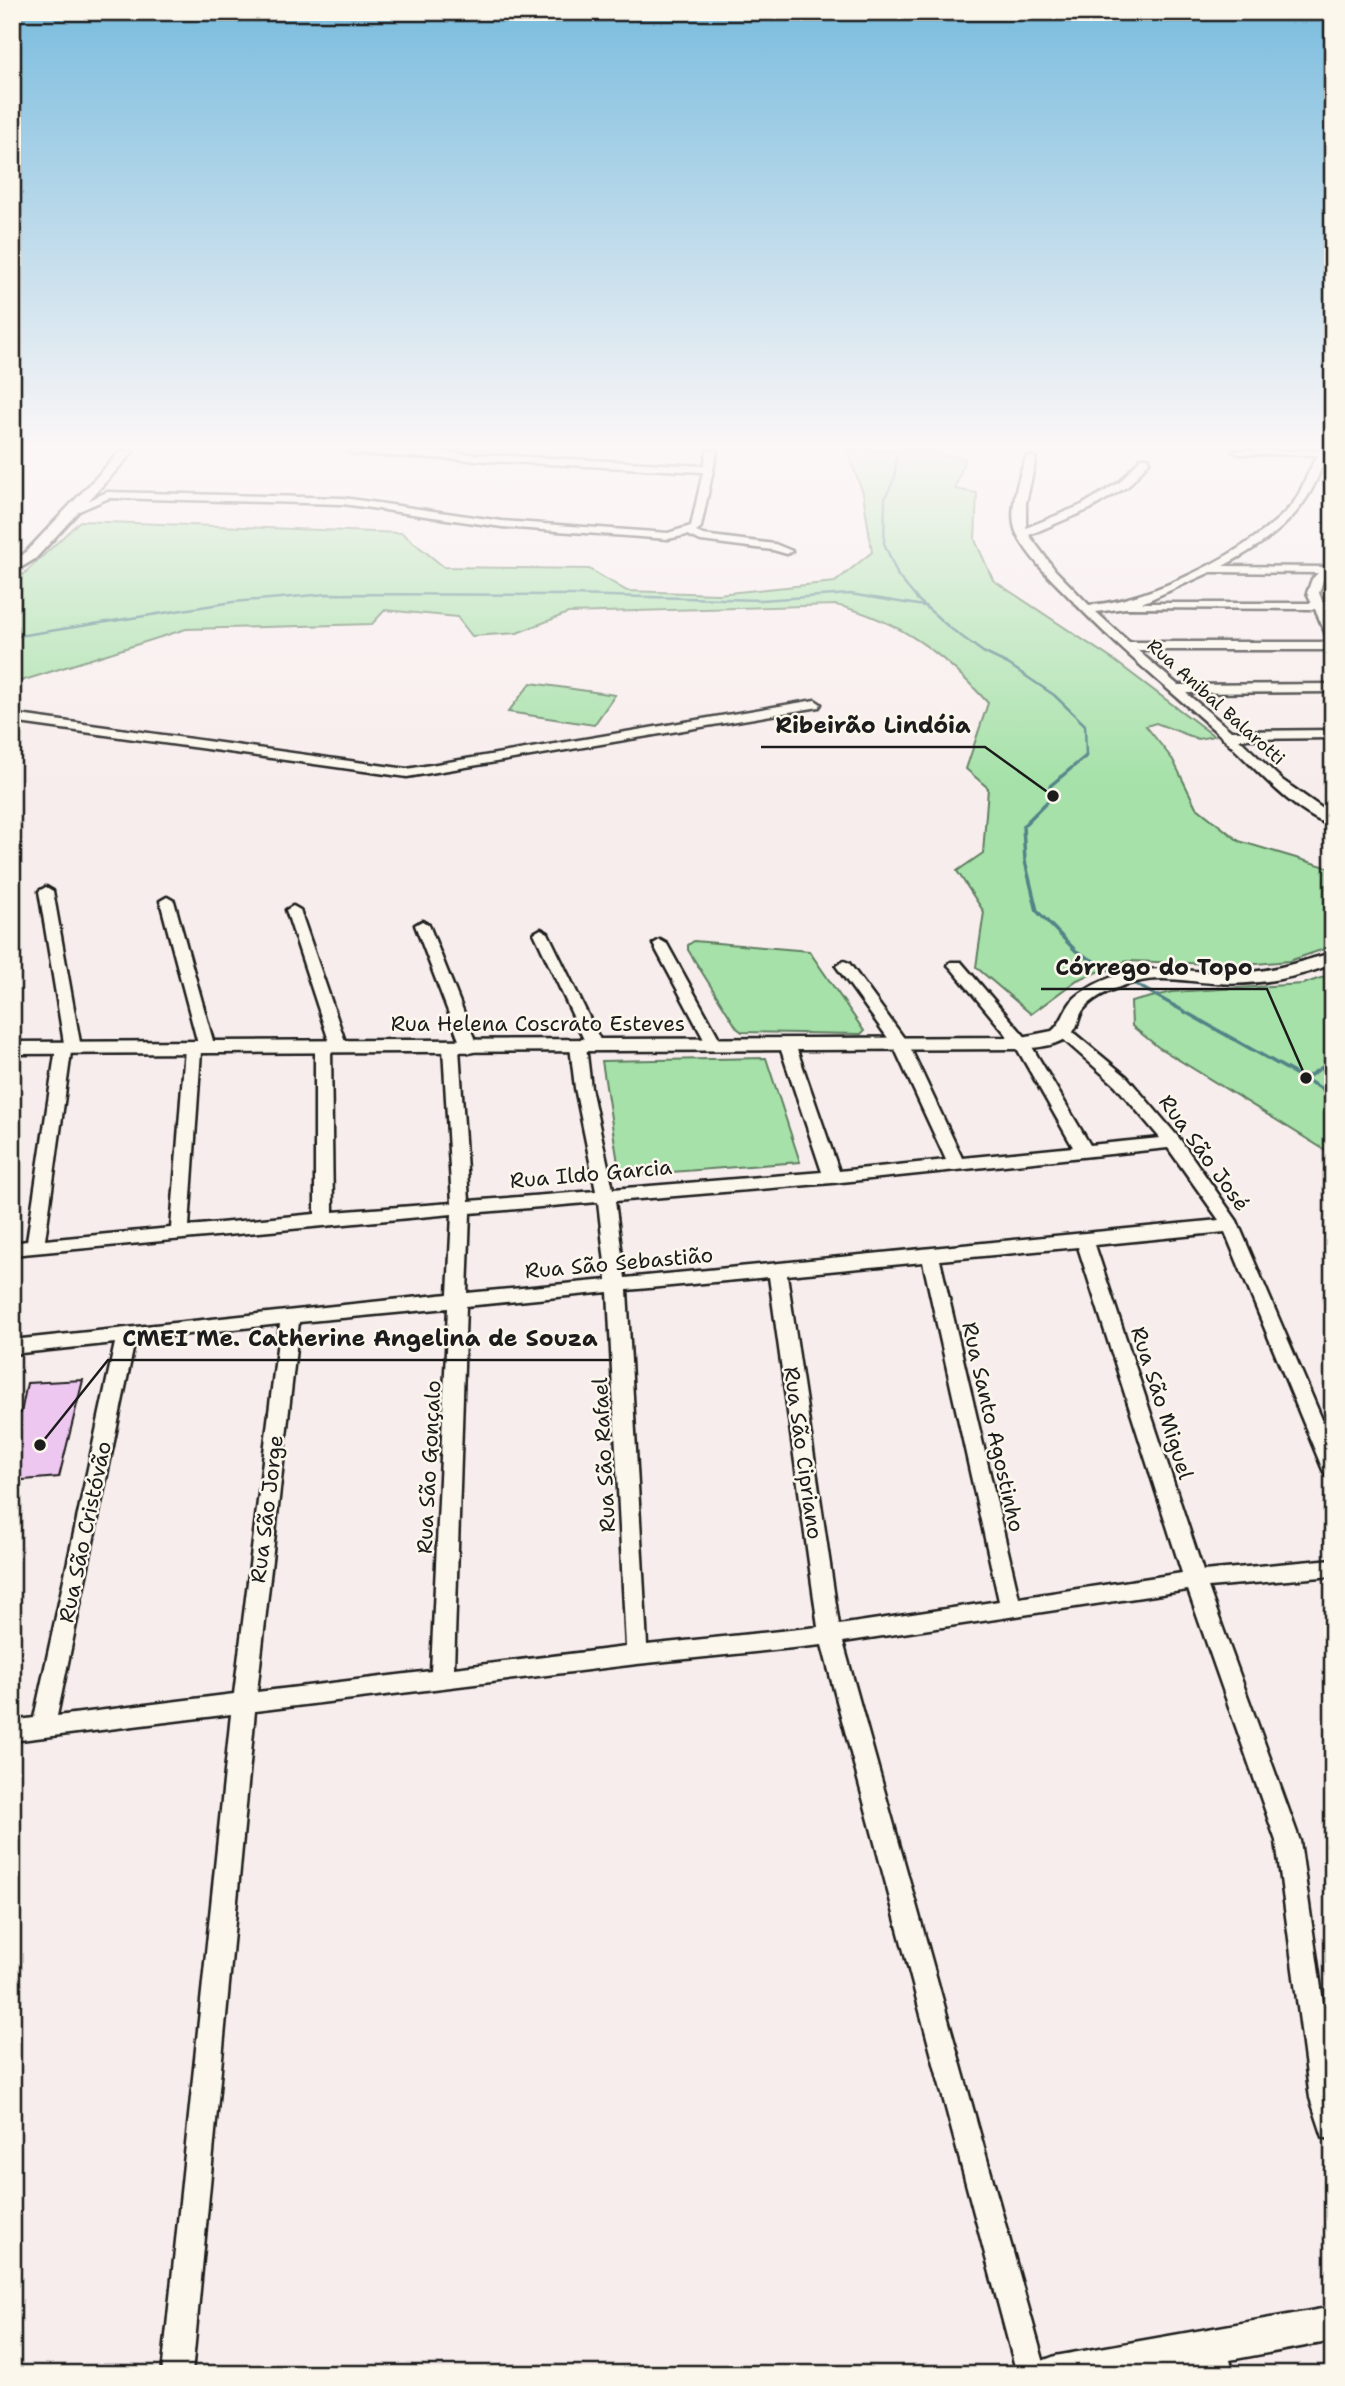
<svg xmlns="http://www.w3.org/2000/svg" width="1345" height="2386" font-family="'Shantell Sans',sans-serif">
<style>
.green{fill:#a5e1a8;stroke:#607e62;stroke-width:2}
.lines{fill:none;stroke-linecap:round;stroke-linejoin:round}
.stream-far1{stroke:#528387;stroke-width:2.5}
.stream{stroke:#528387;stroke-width:3.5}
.building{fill:#eec7f1;stroke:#1c1c1c;stroke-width:2}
.minor-casing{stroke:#1c1c1c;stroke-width:5}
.tertiary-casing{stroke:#1c1c1c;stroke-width:5}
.minor{fill:#fbf7ec;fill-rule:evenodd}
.tertiary{fill:#fbf7ec;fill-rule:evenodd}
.labels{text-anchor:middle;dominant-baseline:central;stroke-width:5;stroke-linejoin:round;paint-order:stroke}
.far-street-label{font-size:18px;fill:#1c1c1c;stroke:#fbf7ec}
.street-label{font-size:21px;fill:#1c1c1c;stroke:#fbf7ec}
.leader{fill:none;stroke:#1c1c1c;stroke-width:2.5}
.callout-dot{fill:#1c1c1c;stroke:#fbf7ec;stroke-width:2.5}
.callout-label{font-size:23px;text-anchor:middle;font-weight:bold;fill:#1c1c1c;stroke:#fbf7ec;stroke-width:5;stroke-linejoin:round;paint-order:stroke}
</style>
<rect width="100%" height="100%" fill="#f8eded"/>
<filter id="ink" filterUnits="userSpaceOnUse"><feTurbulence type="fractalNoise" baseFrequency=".0143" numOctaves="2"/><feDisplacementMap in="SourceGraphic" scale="14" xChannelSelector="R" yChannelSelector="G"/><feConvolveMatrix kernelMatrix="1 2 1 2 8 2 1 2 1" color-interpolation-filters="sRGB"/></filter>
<g filter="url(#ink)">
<path class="green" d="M847,451H930L932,454L965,458L955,489L977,493L975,540L993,580L1115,661L1214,736L1198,739L1156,723L1146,726L1173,760L1196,807L1239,841L1333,869V946L1289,961L1246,965L1127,961L1077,980L1031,1014L976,967L984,912L957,871L983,853L988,788L966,769L988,703C944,654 901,621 836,605L568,613L517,633L472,636L457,617L385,610L372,624L186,629L12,684V585L80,521L402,533L444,567L589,569L627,591L718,594L835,582L872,552L863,493Z
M531,683L615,695L594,725L508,712Z
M694,941L809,951L864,1031L861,1034L742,1032L737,1028L688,950V945Z
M1333,974V1155L1158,1047L1132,1026L1131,1002L1172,992L1303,984Z
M766,1058L800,1162L620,1176L602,1061Z"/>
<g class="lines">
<path class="stream-far1" d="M896,451L895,477L885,498L884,543L898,576L917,599L950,628L983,652L1008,664L1054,695L1085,725L1086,756L1084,758
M12,637L233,602L326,594L570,595L761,600L850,594L924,606"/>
<path class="stream" d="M1086,756L1050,786L1053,796L1023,826L1025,861L1037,911L1076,951L1122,977
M1130,981L1333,1095
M1306,1078L1333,1060"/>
</g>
<path class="building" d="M83,1380L59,1477L12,1481V1413H21L27,1383Z"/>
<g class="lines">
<defs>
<path id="minor" d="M349,451H412L704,466L707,451H717L701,527L696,532L703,535L775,544L792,551L787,554L773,550L701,541L687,535L668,539L502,527L343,504L109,498L79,511L70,509L107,492L343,498L502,521L668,533L691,526L703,472L354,454Z
M1233,451H1333V456L1323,461C1309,513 1269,542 1223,566L1326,567L1333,563V573L1323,580L1319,593L1323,603H1333V609H1326L1333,624V640L1327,637L1315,609L1126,608L1096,612L1129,642H1333V650H1137L1178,685L1333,684V692L1186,693L1231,731L1333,730V738L1239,739L1282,780L1333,816V826C1294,815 1251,763 1221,736C1169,689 1115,646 1067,595C1049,577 1028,556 1017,534C1007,514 1019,475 1027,456L1036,458L1026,503V528L1082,505L1120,482L1141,458H1149V462L1128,486L1090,509L1029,535L1055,570L1089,605C1149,602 1253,550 1292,505C1302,493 1312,459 1319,455L1238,454ZM1211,572H1214L1318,573L1312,579L1307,593L1312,603H1142Z
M815,700L821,704L819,707L407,777L12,722V714L407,769Z
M46,887L53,891L81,1048L79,1051L71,1052L45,1240L171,1228L185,1048L187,1045L198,1044L160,901L167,897L174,901L215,1048L207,1053L201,1051L189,1226L315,1214V1047L323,1042L331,1047L286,910L293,906L300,910L347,1047L339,1052L331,1047L333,1212L452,1203L443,1048L451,1043L459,1048L469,1201L596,1191L575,1088L570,1046L578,1041L586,1046L591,1088L613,1189L822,1172L780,1047L788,1042L796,1047L839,1171L946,1160L893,1045L836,966L844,961L849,963L909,1045L962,1158L1073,1147L1015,1045L951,968L948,965L951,962H961L1028,1040L1090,1145L1160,1138L1115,1085L1055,1032L1063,1027L1069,1029L1127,1077L1179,1138L1237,1221L1333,1445V1478L1326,1475L1323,1470L1225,1232L1095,1245L1203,1571L1333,1559V1576L1208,1587L1300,1841L1333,2072V2140L1323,2137L1310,2098L1276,1841L1188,1590L843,1642L1047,2374H1017L822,1645L637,1664L255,1711L192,2374H162L231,1714L12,1741V1721L34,1718L115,1343L12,1354V1340L448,1294L452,1214L12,1255V1243L27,1241L56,1048L64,1043L39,891ZM1168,1148L1219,1220L625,1278L615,1201L832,1183ZM598,1202L607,1280L467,1293L470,1213ZM1078,1247L1182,1573L1019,1598L940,1260ZM923,1262L999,1601L839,1625L787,1275ZM769,1277L818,1627L647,1645L627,1290ZM608,1292L626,1647L454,1668L466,1306ZM448,1308L431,1671L257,1692L299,1322ZM280,1324L234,1694L57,1716L135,1340Z
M422,921L429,925L478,1048L476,1051L470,1053L462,1048L415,925Z
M541,929L548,933L603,1046L601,1049H589L587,1046L534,933Z
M660,940L667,944L724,1047L722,1050H710L708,1047L653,944Z
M1211,2331L1221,2336L1235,2374H1205L1196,2346L1201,2336Z"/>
<path id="tertiary" d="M121,451H134L35,559L12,573V563L25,553Z
M1333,953V964C1296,978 1256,986 1216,983C1190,982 1162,975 1136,982C1120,986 1095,995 1084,1009C1079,1014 1079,1023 1075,1029C1065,1046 1040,1047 1022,1049L12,1054V1042L1022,1037L1052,1031C1065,1021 1064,1004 1081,993C1142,953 1185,977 1249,972C1279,970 1304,960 1333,953Z
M1333,2307V2341L1154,2374H1037L1042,2361L1055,2356Z"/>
</defs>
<use href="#minor" class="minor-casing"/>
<use href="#tertiary" class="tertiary-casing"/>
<use href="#minor" class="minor"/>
<use href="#tertiary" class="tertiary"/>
</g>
</g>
<linearGradient id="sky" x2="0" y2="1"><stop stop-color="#7abcde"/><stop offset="0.57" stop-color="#fcf7f7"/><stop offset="1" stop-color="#fcf7f7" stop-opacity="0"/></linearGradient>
<rect width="1345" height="785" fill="url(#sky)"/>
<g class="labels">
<g class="far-street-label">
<text transform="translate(1216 702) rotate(42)">Rua Anibal Balarotti</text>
</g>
<g class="street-label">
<text x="538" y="1024">Rua Helena Coscrato Esteves</text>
<text transform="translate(1204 1153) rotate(54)">Rua São José</text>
<text transform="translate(591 1174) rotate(-5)">Rua Ildo Garcia</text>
<text transform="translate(619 1263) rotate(-5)">Rua São Sebastião</text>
<text transform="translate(1162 1403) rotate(72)">Rua São Miguel</text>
<text transform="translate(993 1427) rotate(77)">Rua Santo Agostinho</text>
<text transform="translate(803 1453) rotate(82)">Rua São Cipriano</text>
<text transform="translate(604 1455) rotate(-93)">Rua São Rafael</text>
<text transform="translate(429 1467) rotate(-87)">Rua São Gonçalo</text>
<text transform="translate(267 1509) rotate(-83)">Rua São Jorge</text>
<text transform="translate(85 1532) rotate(-78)">Rua São Cristóvão</text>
</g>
</g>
<path class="leader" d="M1053 796L985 747H761M1306 1078L1267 989H1041M40 1445L108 1360H612"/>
<g class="callout-dot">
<circle cx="1053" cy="796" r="7"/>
<circle cx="1306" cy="1078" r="7"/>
<circle cx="40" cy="1445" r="7"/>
</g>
<g class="callout-label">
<text x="873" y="733">Ribeirão Lindóia</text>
<text x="1154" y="975">Córrego do Topo</text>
<text x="360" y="1346">CMEI Me. Catherine Angelina de Souza</text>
</g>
<rect width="1345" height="2386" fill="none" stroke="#fbf7ec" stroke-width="42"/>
<rect x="21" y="21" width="1303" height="2344" fill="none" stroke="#1c1c1c" stroke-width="2.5" filter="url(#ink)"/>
</svg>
